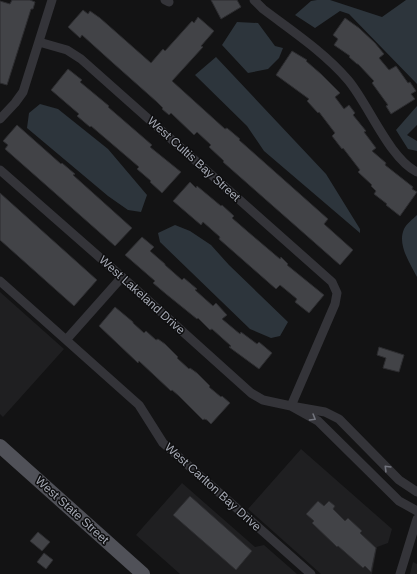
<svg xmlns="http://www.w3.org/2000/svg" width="417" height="574" font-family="Arial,sans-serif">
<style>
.built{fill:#1f1f21}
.water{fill:#2d353c}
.building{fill:#424347;stroke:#2d2d30}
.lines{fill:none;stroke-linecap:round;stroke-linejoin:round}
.minor{stroke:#343439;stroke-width:9}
.primary{stroke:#505158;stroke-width:14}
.oneway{stroke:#72747d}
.labels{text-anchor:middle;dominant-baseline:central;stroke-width:3;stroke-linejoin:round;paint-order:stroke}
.street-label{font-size:12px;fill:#a5a9b4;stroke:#0e0e0f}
</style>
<rect width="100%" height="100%" fill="#131314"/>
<path class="built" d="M0,292L64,349L3,417L0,414Z
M301,449L392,529L388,543L377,547L372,574H321L248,509Z
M182,483L255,547L264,545L297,574H180L136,535Z
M413,562L417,564V574H410Z"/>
<path class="water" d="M317,0H330L382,17L406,0H417V84L349,14L340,11L315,28L295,15L311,1Z
M237,22L258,23L275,46L283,48L279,58L268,69L248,73L222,45Z
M216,57L326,174L360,229V233L264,151L247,126L195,75Z
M40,104L58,109L108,149L147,195L141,212L128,210L108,196L27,128L29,113Z
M417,104V125L407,135L417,141V151L408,149L396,130L417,106Z
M417,215V277C410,263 397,245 404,229C406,224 413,219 417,215Z
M175,225L190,231L211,245L229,265L288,322L280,336L271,338L250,329L160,242L158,233Z"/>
<path class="building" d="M12,0H30L35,2L33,9H31L7,85L0,83V1L10,4Z
M211,0H237L241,7L221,19Z
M83,10L88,14L90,11L100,18L151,63L163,49L165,51L192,21L194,23L198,17L214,31L201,46L203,47L172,81L225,129L227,128L240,139L239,140L328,219L324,224L353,250L340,265L223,162L224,161L209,147L211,145L197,132L194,135L171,113L169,115L162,109L163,108L157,102L113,63L82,35L80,38L68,27Z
M345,18L359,28L375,43L384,54L379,58L389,70L396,66L408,83L410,82L416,91L411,94L415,99L391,114L386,106L388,105L372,83L374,81L358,64H357L349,57L350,56L334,45L338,39L333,35Z
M292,51L307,60L306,61L321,74L340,93L335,97L344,109L349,105L355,113L353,115L366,131L364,132L376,148L372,151L386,163L385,165L413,187L412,189L417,192L400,216L386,205L387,204L374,194L376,191L371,186L372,185L358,172L360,170L343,148L342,149L332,136L335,133L319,112L318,113L307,101L309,99L276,75Z
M68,69L82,80L80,82L109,106L108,107L152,145L150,147L181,172L162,193L150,182L151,181L137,169L139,167L91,126L90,127L77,116L79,114L51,90Z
M17,125L61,164L62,163L75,174L73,175L132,228L115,246L5,149L8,145L3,141Z
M190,182L196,188L197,186L221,206L222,205L234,216L232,218L247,231L280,259L281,257L288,264L287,265L324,295L309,313L295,302L297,299L280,285L276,289L219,239L220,237L203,222L201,225L173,201Z
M0,193L97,280L74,306L0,240Z
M142,237L154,247L150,251L165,264V265L182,280L184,278L197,289L195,290L213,306L216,303L227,315L222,319L240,334L241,332L257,344L259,342L272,353L259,369L229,347L231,346L212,329L210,330L198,318L197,319L166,294L153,283L155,281L125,255Z
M115,307L133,322V323L144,333L146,331L156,340L158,339L165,344L178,357L177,358L189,369L190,368L197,373L210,386L209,387L221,397L222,396L230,403L211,424L207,420L204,419L203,420L179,396L172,390L171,391L139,361L138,363L99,326Z
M379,347L404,355L399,372L383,368L386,358L377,355Z
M190,496L252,551L236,570L173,515Z
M318,501L324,506L329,501L335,506L333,509L345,521L348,518L362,531L360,533L376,548L371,572L365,566L363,568L338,546L337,547L312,523L314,521L306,514Z
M38,532L50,542L42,551L30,541Z
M44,553L53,560L46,569L37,562Z"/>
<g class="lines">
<path class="minor" d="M165,0L169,2
M254,0L263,9C292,31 324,52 348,80C369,105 389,158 417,172
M0,119L15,103L23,92L52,0
M0,170L122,277L251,393L263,400L291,406L335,304L337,293L332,282L81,59L67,50L39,42
M0,281L139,405L163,443L311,574
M66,340L122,277
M417,492L399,480L339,419L325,412L291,406L318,421L399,501L417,511
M400,574L417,519"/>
<path class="primary" d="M0,446L143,574"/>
</g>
<defs><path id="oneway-chevron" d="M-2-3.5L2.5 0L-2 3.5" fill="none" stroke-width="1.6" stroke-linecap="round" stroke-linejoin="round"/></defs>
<g class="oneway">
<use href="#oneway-chevron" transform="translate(313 418) rotate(31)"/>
<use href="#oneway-chevron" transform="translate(387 468) rotate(-135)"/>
</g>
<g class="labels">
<g class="street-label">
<text transform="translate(194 159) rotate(42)">West Cultis Bay Street</text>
<text transform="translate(142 295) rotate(42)">West Lakeland Drive</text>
<text transform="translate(213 487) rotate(42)">West Carlton Bay Drive</text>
<text transform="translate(72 510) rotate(42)">West State Street</text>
</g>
</g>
</svg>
